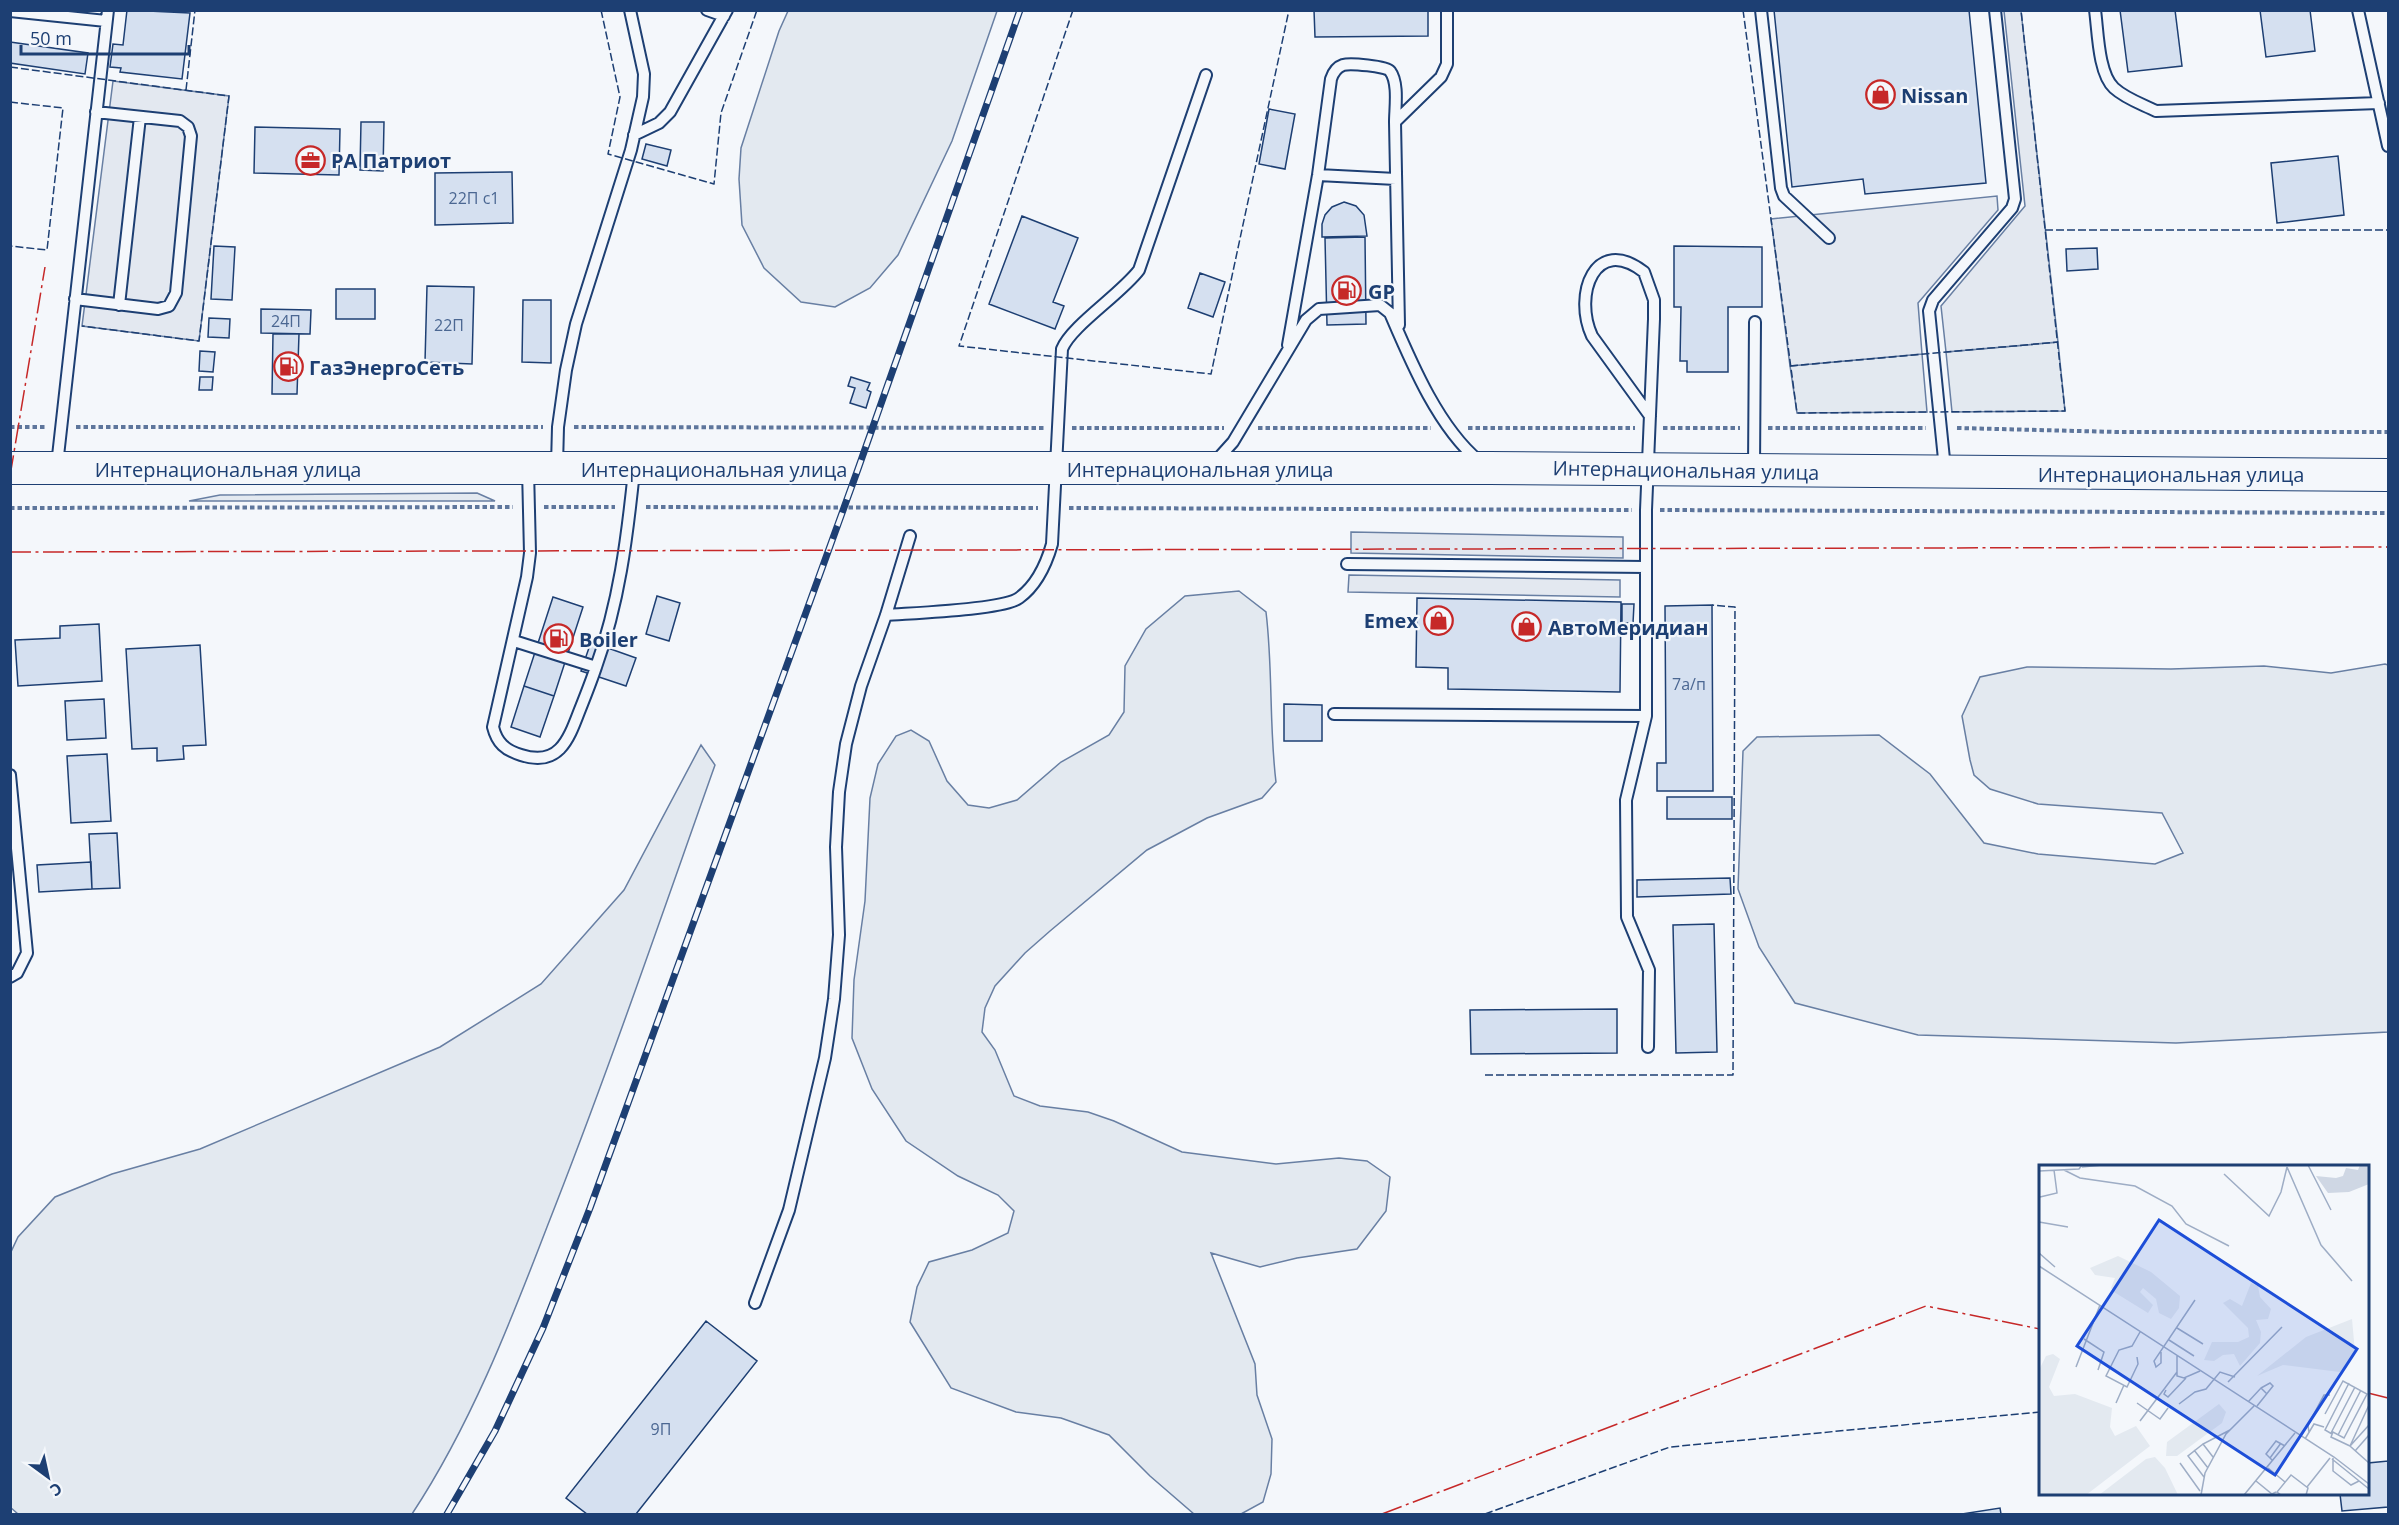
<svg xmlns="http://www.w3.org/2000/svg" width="2399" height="1525" font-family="'Open Sans',sans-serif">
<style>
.green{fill:#e3e9f0;stroke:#687fa3;stroke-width:1.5}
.parking{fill:#e3e8f0;stroke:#687fa3;stroke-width:1.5}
.building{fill:#d5e0f0;stroke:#1d3f73;stroke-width:1.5}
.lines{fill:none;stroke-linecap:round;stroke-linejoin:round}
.lane-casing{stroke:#1d3f73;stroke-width:14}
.primary-casing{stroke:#1d3f73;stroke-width:34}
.path{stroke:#5e769c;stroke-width:4;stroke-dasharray:4.5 3;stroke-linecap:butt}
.lane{stroke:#f4f7fb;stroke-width:10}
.primary{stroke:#f4f7fb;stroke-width:32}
.rail-casing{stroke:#1d3f73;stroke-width:7}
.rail{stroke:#f4f7fb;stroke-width:4.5;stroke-dasharray:14;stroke-linecap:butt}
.fence{stroke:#1d3f73;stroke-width:1.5;stroke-dasharray:8 3;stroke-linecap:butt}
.power{stroke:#c62828;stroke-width:1.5;stroke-dasharray:21 4.5 3 4.5;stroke-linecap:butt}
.labels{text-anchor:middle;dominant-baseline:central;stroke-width:4.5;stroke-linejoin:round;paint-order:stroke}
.number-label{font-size:16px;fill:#4b6792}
.poi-label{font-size:20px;font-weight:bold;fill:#1d3f73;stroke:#f4f7fb;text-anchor:start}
.street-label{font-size:20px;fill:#1d3f73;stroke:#f4f7fb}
.inset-road{fill:none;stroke:#9eadc5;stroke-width:1.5}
.view{fill:#1d4ed8;fill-opacity:0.15;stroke:#1d4ed8;stroke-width:3}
.inset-edge{fill:none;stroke:#1d3f73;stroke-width:3}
</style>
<rect width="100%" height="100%" fill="#f4f7fb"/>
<path class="green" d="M788,11H997L952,141L898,255L870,288L835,307L801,302L764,268L742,225L739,179L741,148L779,31Z
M2058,342L2065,411L1952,412L1946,352Z
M1922,354L1927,412L1797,413L1790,366Z
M477,493L495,501H189L220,495Z
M1239,591L1266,612C1273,669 1269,726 1276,782L1262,798L1207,818L1147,850L1050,931L1025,953L995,986L985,1008L982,1032L995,1050L1014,1096L1040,1106L1088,1112L1114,1121L1182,1152L1276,1164L1339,1158L1367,1161L1390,1177L1386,1211L1357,1249L1297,1258L1260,1267L1211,1253L1255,1364L1257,1395L1272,1439L1271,1474L1263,1502L1241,1514H1194L1150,1476L1109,1435L1061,1418L1016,1412L951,1388L910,1322L917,1287L929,1262L972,1250L1008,1233L1014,1211L998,1195L958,1176L906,1141L872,1089L852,1038L854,980L865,901L870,798L878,764L896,736L911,730L929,741L947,781L968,805L989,808L1017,800L1061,762L1109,735L1124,712L1125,666L1146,629L1185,596Z
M2385,664L2388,665V1032L2176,1043L1918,1035L1795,1003L1759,947L1738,889L1743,751L1757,737L1879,735L1930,774L1984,843L2038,854L2155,864L2183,853L2162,813L2038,804L1990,789L1974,775L1970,760L1962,716L1980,677L2027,667L2171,669L2264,666L2331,673Z
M701,745L715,765C660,920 607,1075 547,1227C509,1326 470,1426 412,1514H18L10,1507V1254L18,1237L55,1197L112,1174L200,1149L440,1047L541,984L624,890Z"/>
<path class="parking" d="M2004,11H2021L2058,342L1946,352L1941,306L2025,206Z
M113,81L229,96L199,341L82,326Z
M1997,196L1998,210L1918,303L1922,354L1790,366L1771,219Z
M1351,532L1623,537V558L1351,553Z
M1349,575L1620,580V597L1348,592Z"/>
<path class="building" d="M127,10L190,13L182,79L120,72L121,68L110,67L113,44L123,45Z
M1314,10H1428V36L1315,37Z
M1774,10H1969L1986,183L1865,194L1863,179L1792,187Z
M2120,10H2175L2182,66L2128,72Z
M2260,10H2310L2315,51L2266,57Z
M10,42L88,53L85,74L10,63Z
M1269,109L1295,114L1285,169L1259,164Z
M361,122H384L383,171L360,170Z
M255,127L340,129L339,175L254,173Z
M646,144L671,150L667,166L642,159Z
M2338,156L2344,215L2277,223L2271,163Z
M512,172L513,223L435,225V173Z
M1344,202L1356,206L1364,215L1367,236L1322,237V224L1325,215L1332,207Z
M1022,216L1078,238L1053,302L1064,306L1055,329L989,304Z
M1365,237L1366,324L1327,325L1325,238Z
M214,246L235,247L232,300L211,299Z
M1674,246L1762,247V307H1728V372H1687V361H1680L1681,307H1674Z
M2097,248L2098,269L2067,271L2066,249Z
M1200,273L1225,282L1213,317L1188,308Z
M427,286L474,287L472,364L425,362Z
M336,289H375V319H336Z
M523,300H551V363L522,362Z
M261,309L311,310L310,334L261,333Z
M209,318L230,319L229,338L208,337Z
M273,334H299L297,394H272Z
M200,351L215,352L213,372L199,371Z
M200,377H213L212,390H199Z
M851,377L870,383L867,390L871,392L866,408L850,403L855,388L848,386Z
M657,596L680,603L669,641L646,634Z
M553,597L583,607L554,696L524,686Z
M1417,598L1621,602L1620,692L1448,689V668L1416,667Z
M1622,604H1634L1633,623H1622Z
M1712,605L1713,791H1657V763H1666L1665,606Z
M99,624L102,681L18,686L15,640L60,638V626Z
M591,642L636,658L626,686L581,671Z
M200,645L206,745L183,746L184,759L157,761V748L132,749L126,649Z
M524,686L554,696L540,737L511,727Z
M104,699L106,738L67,740L65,701Z
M1284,704L1322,705V741H1284Z
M107,754L111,821L71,823L67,756Z
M1667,797H1732V819H1667Z
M117,833L120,888L92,889L89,834Z
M91,862L92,889L39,892L37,865Z
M1730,878L1731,894L1637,897V880Z
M1714,924L1717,1052L1676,1053L1673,925Z
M1617,1009V1053L1471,1054L1470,1010Z
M706,1321L757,1361L636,1514H587L566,1498Z
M2388,1461V1507L2342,1511L2340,1494H2368V1463Z
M2000,1508L2001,1514H1962Z"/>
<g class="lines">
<defs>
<path id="lane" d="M707,10L724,16
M1761,10L1781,188L1784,196L1829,238
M2095,10C2098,31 2098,73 2114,88C2126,99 2142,104 2156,111L2379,103
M2358,10L2388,146
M10,11L106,21
M634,135L659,123L670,112L727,10
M1318,175L1396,179
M75,299L158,309L169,306L176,293L191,136L188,127L180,121L96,112
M119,305L140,117
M1399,325L1395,122L1441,77L1447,64V10
M1288,345L1318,175L1331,79C1333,73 1337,67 1343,65C1350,63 1386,66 1390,71C1399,83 1395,108 1395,122
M1215,462L1233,442L1306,320L1319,309L1380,305L1390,313C1411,362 1438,427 1479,461
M57,465L108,10
M557,465L558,427L566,370L576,324L631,150L643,97L644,74L630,10
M1754,468L1755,322
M528,469L530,553L527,577L493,727C497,743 505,750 521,755C558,767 568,741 579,712C585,697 591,682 596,667
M1945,469L1929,311L1933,300L2012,208L2015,199L1995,10
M1347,564L1646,567
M886,615C911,613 1003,610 1019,598C1037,585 1046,565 1052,544L1062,349C1071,326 1121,294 1139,270L1206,75
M514,641L596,667C619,603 627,539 634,471
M1334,714L1646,716
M10,775L27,953L17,973L10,977
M1648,1047L1649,970L1627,917L1626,800L1646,716V510L1654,319V300L1644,272C1595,234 1573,295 1592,336L1650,416
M755,1303L789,1210L825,1058L834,999L839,935L836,847L839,792L846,744L861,686L886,615L910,536"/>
<path id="primary" d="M10,468H1489L2388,475"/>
</defs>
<use href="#lane" class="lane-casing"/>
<use href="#primary" class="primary-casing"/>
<path class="path" d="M10,427H45
M76,427H543
M574,427L1044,428
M1072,428H1224
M1258,428H1431
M1468,428H1635
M1663,428H1740
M1768,428H1926
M1957,428L2118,432H2388
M544,507H615
M646,507L1038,508
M10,508L513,507
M1069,508L1632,510
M1660,510L2388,513"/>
<use href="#lane" class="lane"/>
<use href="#primary" class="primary"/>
<defs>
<path id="rail" d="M447,1514L495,1431L543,1328L590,1208L858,469L1020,10"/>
</defs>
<use href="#rail" class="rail-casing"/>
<use href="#rail" class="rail"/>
<path class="fence" d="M601,10L620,97L608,154L714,184L721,113L757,10
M1073,10L959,346L1211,374L1289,10
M1743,10L1797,413L2065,411L2021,10
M10,67L229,96L199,341L82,326
M186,90L195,10
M10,102L63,108L47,250L10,246
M2045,230H2388
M1790,366L2058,342
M1485,1075H1733L1735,607L1712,605
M1485,1514L1670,1447L2040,1412"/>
<path class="power" d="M10,476L45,267
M10,552L2388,547
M2368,1393L2388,1398
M1382,1514L1926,1306L2040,1329"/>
</g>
<defs>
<symbol id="shop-ring" viewBox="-11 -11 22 22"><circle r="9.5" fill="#f4f7fb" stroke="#c62828" stroke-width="1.5"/><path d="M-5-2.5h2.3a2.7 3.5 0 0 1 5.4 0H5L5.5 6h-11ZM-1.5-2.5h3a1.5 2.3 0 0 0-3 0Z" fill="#c62828"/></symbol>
<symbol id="office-ring" viewBox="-11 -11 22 22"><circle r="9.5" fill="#f4f7fb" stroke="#c62828" stroke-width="1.5"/><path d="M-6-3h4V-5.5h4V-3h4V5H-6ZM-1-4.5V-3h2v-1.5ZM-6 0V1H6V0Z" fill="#c62828"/></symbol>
<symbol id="fuel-ring" viewBox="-11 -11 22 22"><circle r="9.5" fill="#f4f7fb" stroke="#c62828" stroke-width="1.5"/><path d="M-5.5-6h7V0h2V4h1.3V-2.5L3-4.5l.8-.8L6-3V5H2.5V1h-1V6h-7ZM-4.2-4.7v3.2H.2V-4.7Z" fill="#c62828"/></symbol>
</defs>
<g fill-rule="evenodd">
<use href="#shop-ring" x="1864" y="78" width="33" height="33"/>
<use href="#office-ring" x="294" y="144" width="33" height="33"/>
<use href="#fuel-ring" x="1330" y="274" width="33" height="33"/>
<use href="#fuel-ring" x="272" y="350" width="33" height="33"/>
<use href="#shop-ring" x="1422" y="604" width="33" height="33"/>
<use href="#shop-ring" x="1510" y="610" width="33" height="33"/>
<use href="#fuel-ring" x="542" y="622" width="33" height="33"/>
</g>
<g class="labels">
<g class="number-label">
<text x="474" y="198">22П с1</text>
<text x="286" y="321">24П</text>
<text x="449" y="325">22П</text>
<text x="1689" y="684">7а/п</text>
<text x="661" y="1429">9П</text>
</g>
<g class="poi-label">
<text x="1901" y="95">Nissan</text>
<text x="331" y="160">РА Патриот</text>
<text x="1368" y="291">GP</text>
<text x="309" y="367">ГазЭнергоСеть</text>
<text x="1418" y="620" text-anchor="end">Emex</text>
<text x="1548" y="627">АвтоМеридиан</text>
<text x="579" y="639">Boiler</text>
</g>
<g class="street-label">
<text x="228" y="469">Интернациональная улица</text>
<text x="714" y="469">Интернациональная улица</text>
<text x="1200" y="469">Интернациональная улица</text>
<text transform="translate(1686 470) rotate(1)">Интернациональная улица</text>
<text x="2171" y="474">Интернациональная улица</text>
</g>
</g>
<g transform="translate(2039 1165)">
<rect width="330" height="330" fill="#f4f7fb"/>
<path d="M79,91L112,107L141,131L140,143L132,154L120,148L117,134L104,123L101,127L114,140L109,148L75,127L72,123L76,113L56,110L51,103ZM212,118L219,121L221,132L232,144L229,154L217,155L222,167L221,178L201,201L195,189L184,190L175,196L165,195L173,177H199L210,172L209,163L184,138L191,134L203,141ZM313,154L316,187L301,207L244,200L218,211L267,172ZM14,189L21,194L10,222L15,231L36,229L73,243L71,262L76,271L97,261L111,281L47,330H0V205L7,191ZM180,239L187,247L183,258L138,291H127L128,277ZM116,292L126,303L139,330H60L107,294Z" fill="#e3e9f0"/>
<path d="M321,0H330V19L310,27L289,28L277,11L297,13L304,11L307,3L319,5Z" fill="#cfd7e4"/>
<path class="inset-road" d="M269,0L292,45M43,2L63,0M248,2L282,80L313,116M25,5L41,13L96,21L133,41L147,59L190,81M0,6L40,4L43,0M185,9L230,51L242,27L248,2M1,32L18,28L15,5M0,57L29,62M0,88L16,102M0,101L295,292L330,319M138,163L164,179M45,174L65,187L59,205M130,175L155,191M122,187V198L117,202L115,196L156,135M138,191V211L145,213L161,206M98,192L99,199L88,222L67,211L80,185L93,181L101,167M37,202L61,140M189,217L243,162M127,225L125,229L129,232L147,213M209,237L222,223L228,229M77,238L85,220M98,238L121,254L129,243M140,239L156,227L167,224L181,207L196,212M330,240L311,281L330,298M218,241L234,221L231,218L222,223M286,249L304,216L328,229L305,273L294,267L292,272L311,281L330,260M101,256L138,207M270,268L269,260L285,230H291M292,268L316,222M293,269L286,265L310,218M299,270L322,225M266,274L275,259L285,262M164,279L149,291L165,312M155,285L169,303M316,286L330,270M174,292L164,279L191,265M231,293L242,278M294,293V306L312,320L320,316M293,294L330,324M234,296L227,289L237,276L246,281M141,298L161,326M229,303L246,317M217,316L233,329L237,327M268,322L291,293M162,330L166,308L187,269L215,241M205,330L256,268M242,330L238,327L252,310L269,323L267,330"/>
<path class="view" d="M120,55L318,184L236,310L38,181Z"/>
<rect width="330" height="330" class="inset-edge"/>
</g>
<rect width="2399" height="1525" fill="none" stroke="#1d3f73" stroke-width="24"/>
<g transform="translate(48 1477) rotate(147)" stroke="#f4f7fb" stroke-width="4.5" paint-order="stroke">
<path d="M0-4.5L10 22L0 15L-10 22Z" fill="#1d3f73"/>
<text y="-9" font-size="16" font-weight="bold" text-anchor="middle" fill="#1d3f73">С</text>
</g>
<path d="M21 45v9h168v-9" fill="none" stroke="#1d3f73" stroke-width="3"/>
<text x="30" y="45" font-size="18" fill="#1d3f73" stroke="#f4f7fb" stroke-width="4.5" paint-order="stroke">50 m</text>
</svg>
